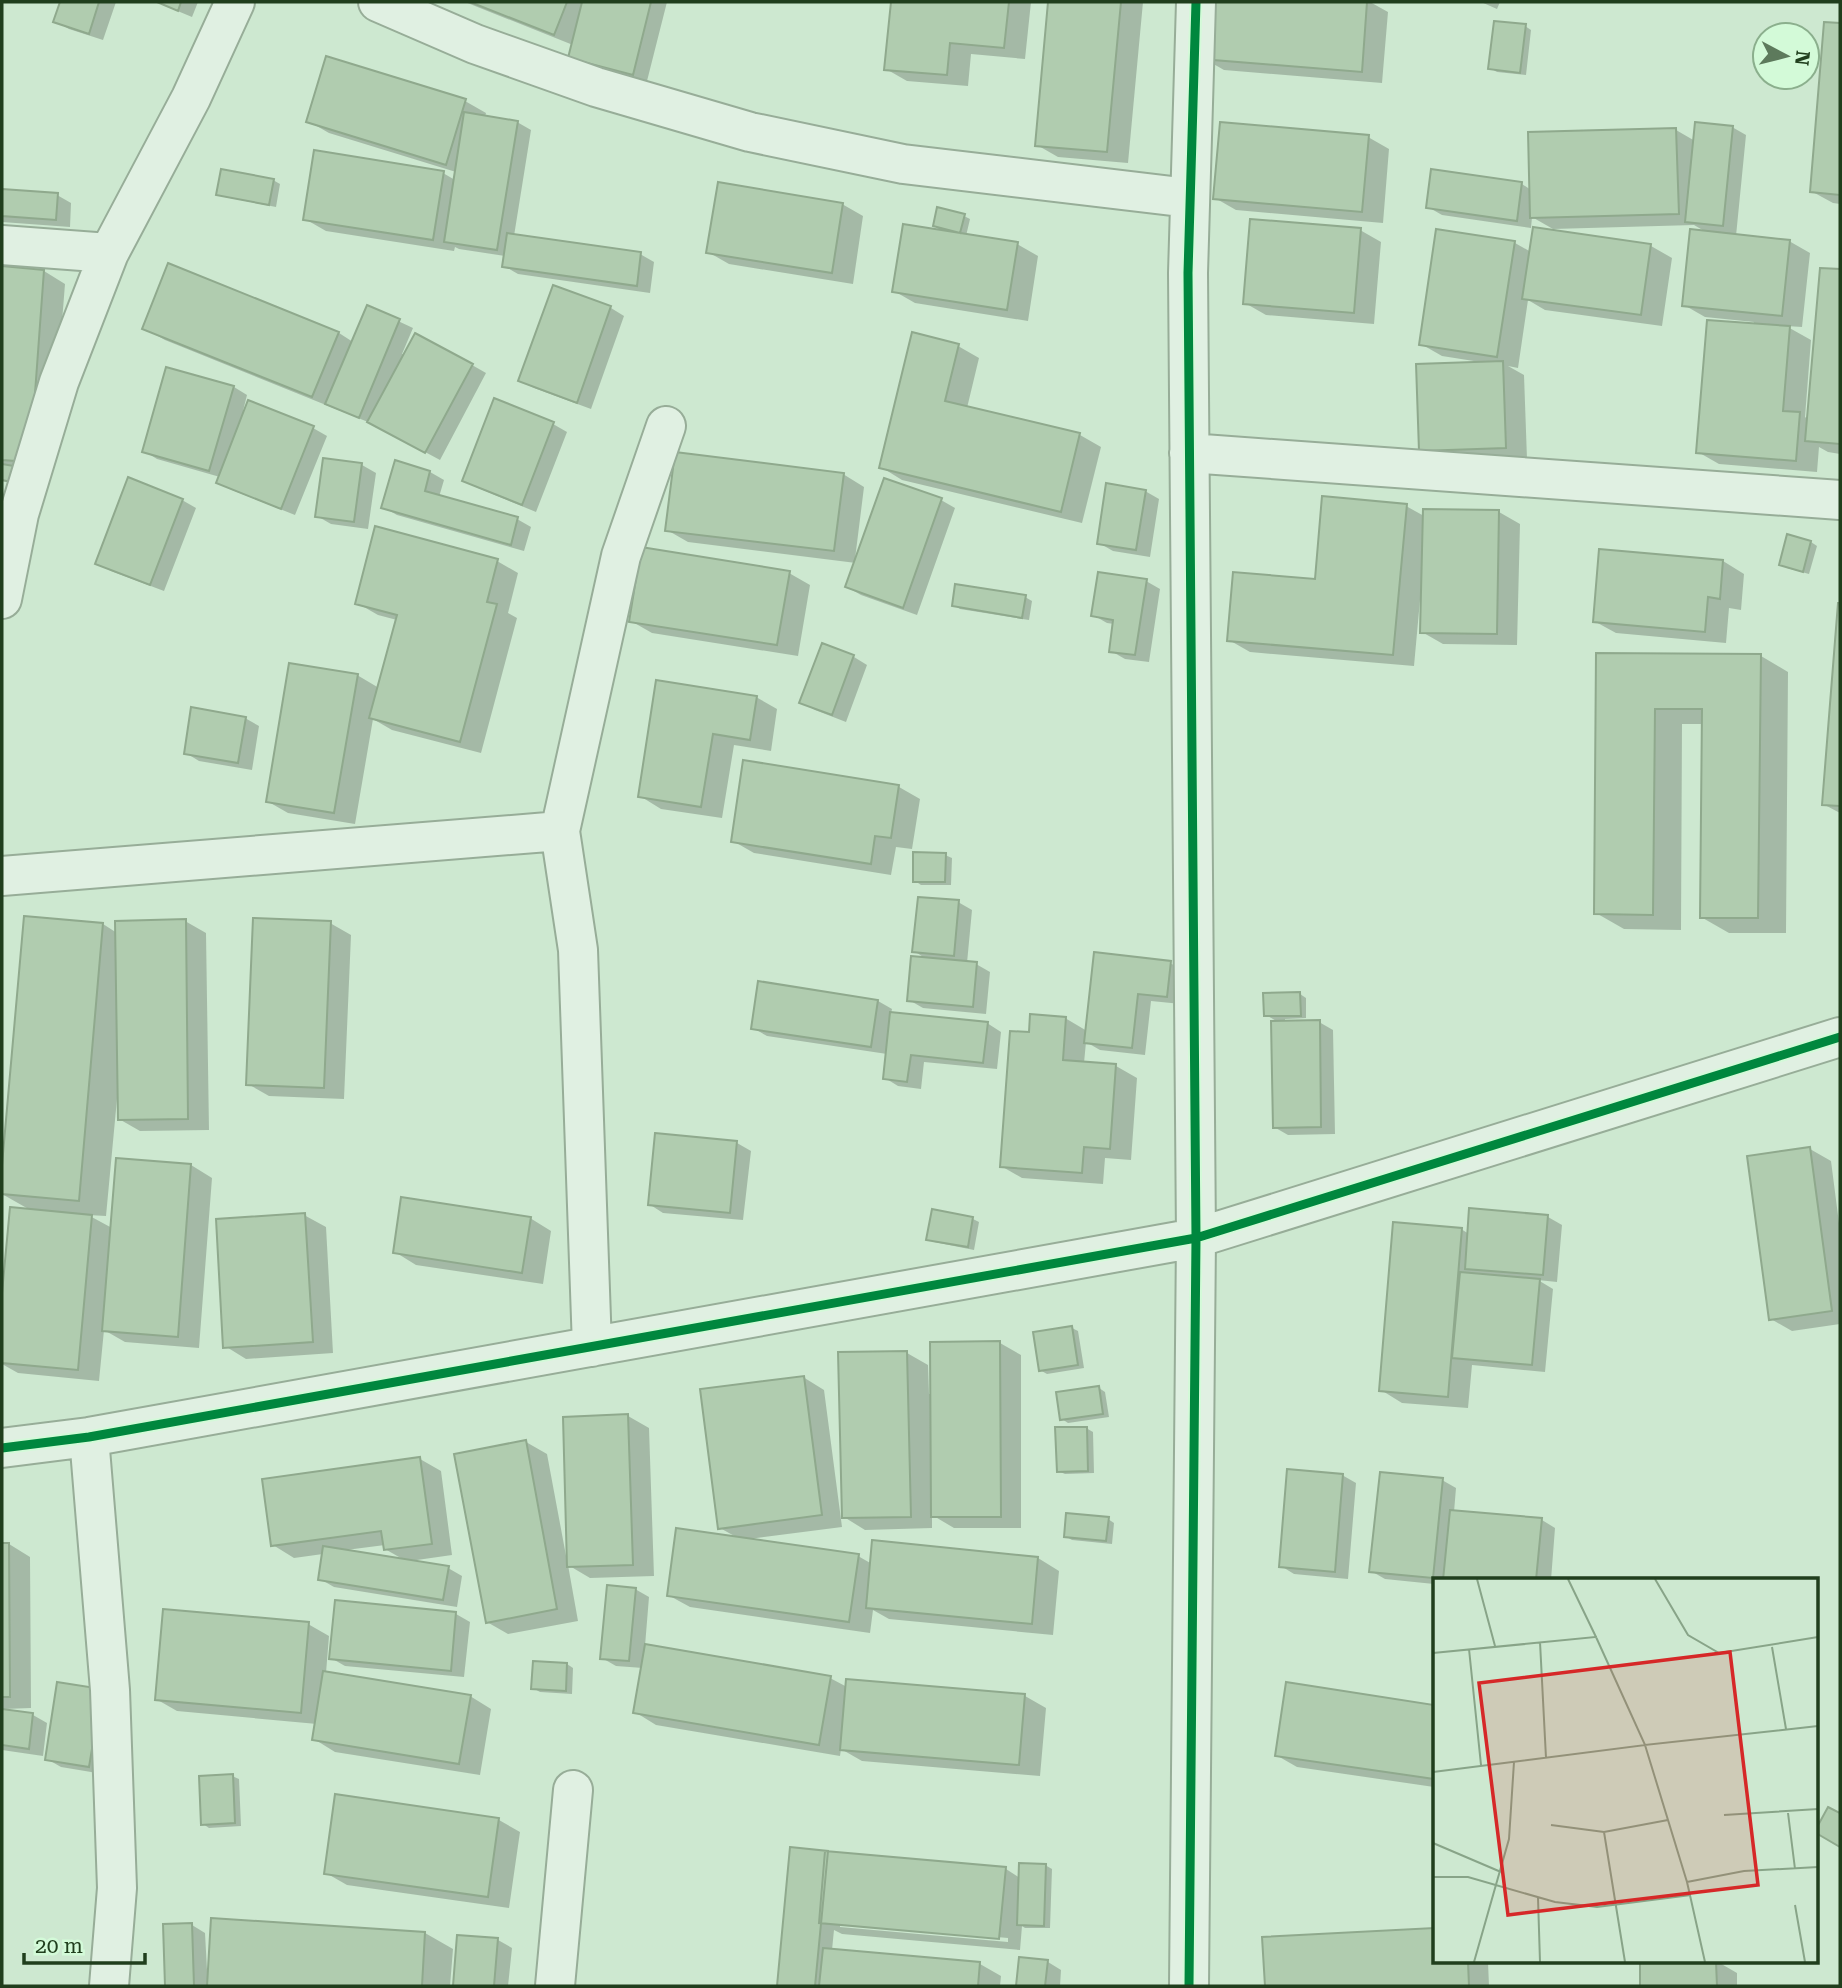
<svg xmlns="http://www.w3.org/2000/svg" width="1842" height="1988" font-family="'Roboto Serif',serif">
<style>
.shadow{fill:#0003;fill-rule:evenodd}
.building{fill:#b0ccaf;stroke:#8fa98d;stroke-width:2}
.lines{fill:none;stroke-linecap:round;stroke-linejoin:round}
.minor-casing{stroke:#97ad98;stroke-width:42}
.minor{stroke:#e0f0e2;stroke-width:38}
.cycleway-casing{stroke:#d3fad8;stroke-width:13}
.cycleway{stroke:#00873e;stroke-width:9}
.inset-road{fill:none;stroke:#88a488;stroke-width:2}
.view{fill:#d62828;fill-opacity:0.15;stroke:#d62828;stroke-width:3.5}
.inset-edge{fill:none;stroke:#203e1d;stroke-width:3.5}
</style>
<rect width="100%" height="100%" fill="#cde8d0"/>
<path class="shadow" d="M61,2H116L103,40L69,29L55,21Z
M156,2H198L192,17Z
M465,2H667L647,81L583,66L573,45Z
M893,2H1031L1025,59L971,54L968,86L907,81L886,69Z
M1050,2H1143L1128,163L1058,157L1037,145Z
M1208,2H1370L1388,12L1382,83L1224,70L1203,58Z
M1481,2H1500L1497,9Z
M1826,24L1840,25V204L1833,203L1811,191Z
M1525,26L1531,30L1526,75L1497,72L1490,68Z
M465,101L486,113L485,117L517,122L531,130L514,236L640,254L654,262L650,293L518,274L504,266L505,256L459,249L455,247L454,251L326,231L305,219L443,173L455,180L456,172L329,133L308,121Z
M1732,127L1746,135L1736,236L1789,241L1810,253L1802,327L1786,326L1811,340L1805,417L1809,420L1822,270L1840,271V454L1828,452L1819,447L1817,472L1719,464L1698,452L1754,322L1705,317L1684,305L1706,232L1694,225L1553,229L1532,217L1531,228L1442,215L1428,207L1433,171L1522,184L1531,190L1676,130L1695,141Z
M1368,137L1389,149L1383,223L1236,210L1215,198Z
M273,180L280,184L276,207L225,197L218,194Z
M2,190L57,195L71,203L70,227L2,222Z
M842,204L863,216L853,284L729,264L708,252Z
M964,216L970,219L966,236L1017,244L1038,256L1028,321L915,303L894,291L948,233L935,225Z
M1360,230L1381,242L1374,324L1266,315L1245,303Z
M1515,243L1531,252L1651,246L1672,258L1662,326L1545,310L1528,300L1518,368L1508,366L1524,375L1527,459L1441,462L1420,450L1480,362L1442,356L1421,344Z
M169,265L339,333L353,342L368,307L413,328L402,354L472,365L486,373L440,460L373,424L165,340L144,328Z
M3,268L44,271L65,284L50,473L17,484L2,481Z
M554,287L611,308L624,316L591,409L534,388L520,381Z
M958,346L979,358L967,408L1080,435L1101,447L1082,523L902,480L881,467Z
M234,387L247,395L243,411L313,428L327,436L295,515L232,490L218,482L220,477L157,459L144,451Z
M553,424L567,432L536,512L478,488L464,480Z
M325,460L362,465L376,473L368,529L331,524L317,516Z
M396,462L430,472L444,480L439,497L517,519L531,527L524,551L397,515L383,507Z
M843,474L864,487L855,559L941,500L955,508L917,615L861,595L847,587L856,563L688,542L667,530Z
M1145,491L1159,499L1150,557L1113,551L1099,543Z
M182,500L196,508L164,591L111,571L97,563Z
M1406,506L1424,516L1499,512L1520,524L1517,645L1443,644L1422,632L1423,600H1420L1414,666L1250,652L1229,640L1316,581Z
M1788,537L1811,542L1817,546L1809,574L1787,568L1781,564Z
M497,561L518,573L508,613L517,618L481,753L392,730L373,719L355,824L288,813L267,801L357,675L379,688L397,620L378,615L357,603Z
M1723,561L1744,574L1741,610L1729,608L1726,643L1616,633L1594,621Z
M789,573L810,585L798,656L652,633L631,621Z
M1146,581L1160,589L1149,662L1125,659L1111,651L1114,624L1107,623L1093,615Z
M1025,597L1032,601L1029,620L960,609L954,605Z
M1840,605V813L1823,804Z
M823,645L854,657L867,665L846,722L815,710L801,702Z
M1598,655L1761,656L1788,672L1786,933H1729L1701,917L1703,724H1682L1681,930L1624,929L1596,913Z
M658,682L756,697L777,709L771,751L734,745L722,818L661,809L640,796Z
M245,718L259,726L252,770L199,761L186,753Z
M899,787L920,799L912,849L896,847L891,875L754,853L733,841Z
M945,855L952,858L951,885H921L915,881Z
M958,902L972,910L967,963L976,964L990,972L986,1014L923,1008L909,1000L928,960L914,951Z
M25,918L103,924L117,933L185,921L206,933L209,1130L140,1131L119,1119V1100L117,1099L106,1216L88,1215L112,1228L191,1165L212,1178L199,1348L125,1342L104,1330L99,1381L18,1373L2,1364V1312L11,1209L32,1211L2,1194Z
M330,923L351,935L344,1099L269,1096L248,1084Z
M1170,963L1184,971L1181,1004L1151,1001L1145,1055L1100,1050L1086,1042L1084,1063L1116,1066L1137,1078L1131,1160L1105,1158L1103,1184L1022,1178L1001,1166L1031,1034L1065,1018L1087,1031Z
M1300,994L1306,998V1018L1285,1019V1022H1319L1333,1030L1335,1134L1288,1135L1274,1127L1278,1022L1266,1015Z
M878,1001L892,1009L891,1014L987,1023L1001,1032L997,1069L924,1062L921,1089L898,1086L885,1078L887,1054L767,1036L753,1028Z
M737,1143L751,1151L743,1220L663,1213L649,1204Z
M1810,1149L1831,1161L1840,1231V1324L1792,1331L1771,1319Z
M304,1215L326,1227L333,1353L246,1359L225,1346Z
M1548,1217L1562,1225L1557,1282L1538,1280L1553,1289L1545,1372L1472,1365L1468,1408L1402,1403L1381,1390L1461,1229L1469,1234Z
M530,1218L551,1231L543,1284L416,1265L395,1252Z
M973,1219L979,1222L974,1250L934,1242L928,1239Z
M1072,1328L1078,1331L1084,1368L1047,1374L1040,1370Z
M1000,1343L1021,1355V1528H954L932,1515V1528L865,1530L844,1517L907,1353L928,1365L929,1394H932Z
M803,1377L824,1390L842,1527L749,1539L858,1556L872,1564L1038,1558L1059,1571L1053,1635L889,1619L873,1610L870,1633L690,1607L668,1595L738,1538L720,1528Z
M1099,1388L1105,1392L1109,1417L1068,1423L1062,1419Z
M628,1416L649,1428L654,1576L590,1578L568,1565L578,1621L508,1634L487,1622L526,1442L547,1454L567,1561H569Z
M1086,1428L1093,1432L1094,1473L1065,1474L1058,1471Z
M420,1459L441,1471L452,1555L410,1561L448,1568L462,1576L457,1607L334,1587L320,1579L323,1554L294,1558L273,1545ZM385,1545V1549L406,1561L346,1550Z
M1342,1475L1356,1483L1348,1579L1294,1574L1281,1566Z
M1442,1480L1456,1488L1454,1512L1542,1520L1555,1528L1551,1580H1434V1584L1385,1579L1371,1571Z
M1108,1519L1114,1523L1112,1544L1072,1540L1065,1536Z
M2,1544H9L30,1557L31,1708L4,1709V1711L33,1715L47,1723L43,1756L2,1750Z
M635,1589L649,1597L645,1646L830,1678L847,1687L1025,1696L1046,1708L1040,1776L862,1761L841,1749L840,1756L656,1725L635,1712L643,1668L616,1666L602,1658Z
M337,1602L456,1614L470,1622L464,1677L345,1666L331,1658Z
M308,1624L329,1636L326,1673L470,1696L491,1709L480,1775L335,1752L314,1739L317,1724L177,1711L156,1699Z
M567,1664L573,1668L572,1694L540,1692L533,1688Z
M1287,1684L1434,1707V1787L1297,1767L1276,1755Z
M101,1691L103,1774L61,1767L47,1759Z
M232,1776L239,1779L241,1826L209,1828L203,1824Z
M336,1796L499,1820L520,1832L509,1908L347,1885L326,1873Z
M792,1849L1006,1869L1020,1878L1045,1865L1052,1869L1050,1928H1025L1022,1926L1020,1950L842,1934L834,1930L832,1950L980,1964L1001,1976L1000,1986H779ZM840,1923L1008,1938V1942L840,1927Z
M192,1925L205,1933L207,1970L425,1933L453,1949L450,1986H167L165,1926Z
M1434,1930V1962H1488L1489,1986H1267L1264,1939Z
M459,1937L498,1940L512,1948L508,1986H455Z
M1020,1959L1048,1962L1061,1970L1060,1986H1018Z
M1642,1962H1718L1737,1973V1986H1642Z"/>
<path class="building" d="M60,2H99L89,34L53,22Z
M157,2H181L178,11Z
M470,2H567L554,35Z
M582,2H651L633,75L568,58Z
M891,2H1009L1004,48L950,43L947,75L884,70Z
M1048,2H1121L1107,152L1035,146Z
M1206,2H1367L1362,72L1201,59Z
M1494,21L1526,24L1520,73L1488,69Z
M1824,22L1840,23V195L1810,192Z
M326,56L466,99L446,165L306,122Z
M464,112L518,121L497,250L444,242Z
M1220,122L1369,135L1362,212L1213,199Z
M1695,122L1733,126L1723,226L1685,222Z
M1676,128L1679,214L1530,218L1528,132Z
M314,150L444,171L433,240L303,220Z
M221,169L274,179L269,205L216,195Z
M1431,169L1522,182L1517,221L1426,208Z
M718,182L843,203L832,273L706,253Z
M2,189L58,193L56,220L2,216Z
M937,207L965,214L960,233L933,226Z
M1250,219L1361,228L1354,313L1243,304Z
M903,224L1018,242L1007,310L892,292Z
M1533,227L1651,244L1641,315L1522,299Z
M1436,229L1515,241L1497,357L1419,345Z
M1690,229L1790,240L1782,316L1682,306Z
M507,233L641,252L637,286L502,267Z
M168,263L339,332L312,397L142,329Z
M2,266L44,270L30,462L2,460Z
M1820,268L1840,269V444L1805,441Z
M553,285L611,306L577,403L518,381Z
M367,305L400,319L359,418L325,404Z
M1707,320L1790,326L1783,411L1800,412L1796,461L1696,453Z
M912,332L959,344L945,401L1080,433L1061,512L879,468Z
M415,333L473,364L425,453L367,422Z
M1503,361L1506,448L1419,451L1416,364Z
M166,367L234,386L209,471L142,452Z
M494,398L554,422L522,505L462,481Z
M248,400L314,426L281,509L216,483Z
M675,452L844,473L834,551L665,531Z
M323,458L362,463L354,522L315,517Z
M395,460L430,471L425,491L518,517L511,545L381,508Z
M2,464L14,466L11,482L2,480Z
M128,477L183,499L150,585L95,564Z
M884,478L942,498L903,608L845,587Z
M1106,483L1146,490L1136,550L1097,544Z
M1322,496L1407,504L1393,655L1227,641L1233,572L1315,579Z
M1423,509L1499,510L1497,634L1420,633Z
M375,526L498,559L487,602L497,604L460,742L369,718L397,615L355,604Z
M1787,534L1811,541L1803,572L1779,565Z
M641,547L790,571L777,645L629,622Z
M1599,549L1723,560L1720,599L1708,597L1705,632L1593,622Z
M1098,572L1147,579L1135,655L1109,652L1113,620L1091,616Z
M955,584L1026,595L1022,618L952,606Z
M1838,603H1840V806L1822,805Z
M822,643L854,655L832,715L799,703Z
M1596,653L1761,654L1758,918H1700L1702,709H1655L1653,915L1594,914Z
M289,663L358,674L334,813L266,802Z
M656,680L757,696L750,740L713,734L701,807L638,797Z
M191,707L246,717L238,763L184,754Z
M743,760L899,785L891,838L875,836L871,864L731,842Z
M913,852L946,853L945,882H913Z
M918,897L959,900L954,956L912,952Z
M24,916L103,923L79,1201L2,1194V1165Z
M253,918L331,921L324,1088L246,1085Z
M186,919L188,1119L118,1120L115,921Z
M1094,952L1171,961L1167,997L1138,994L1132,1048L1084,1043Z
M911,956L977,962L973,1007L907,1001Z
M758,981L878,1000L871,1047L751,1029Z
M1300,992L1301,1016H1264L1263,993Z
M890,1012L988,1022L983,1063L911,1055L907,1082L883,1079Z
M1030,1014L1066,1017L1063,1060L1116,1064L1110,1149L1084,1147L1082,1173L1000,1167L1010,1031L1029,1032Z
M1320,1020L1321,1127L1273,1128L1271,1021Z
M655,1133L737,1141L730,1213L648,1205Z
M1810,1147L1832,1311L1769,1320L1747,1156Z
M116,1158L191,1164L178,1337L102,1331Z
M401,1197L531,1217L522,1273L393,1253Z
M10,1207L92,1215L78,1370L2,1363V1293Z
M1469,1208L1548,1215L1543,1275L1465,1269Z
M932,1209L973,1217L968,1247L926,1240Z
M305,1213L313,1342L223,1348L216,1219Z
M1393,1222L1462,1228L1448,1397L1379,1391Z
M1460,1272L1540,1279L1532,1365L1452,1358Z
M1072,1326L1078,1365L1039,1371L1033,1332Z
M1000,1341L1001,1517H931L930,1342Z
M907,1351L911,1517L842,1518L838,1352Z
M804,1376L822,1515L718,1529L700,1389Z
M1099,1386L1103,1414L1060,1420L1056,1392Z
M628,1414L633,1565L567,1567L563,1417Z
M1055,1427H1087L1088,1471L1057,1472Z
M526,1440L557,1609L486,1623L454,1454Z
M420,1457L432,1544L384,1550L381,1531L271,1546L262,1479Z
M1287,1469L1343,1474L1335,1572L1279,1567Z
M1380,1472L1443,1478L1433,1578L1369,1572Z
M1450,1510L1542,1518L1536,1580H1443Z
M1066,1513L1109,1517L1106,1541L1064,1537Z
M676,1528L859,1554L849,1622L667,1596Z
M872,1540L1038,1557L1032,1624L866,1608Z
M2,1543H9L10,1697H2Z
M323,1546L449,1566L443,1600L318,1580Z
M607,1585L636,1588L629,1661L600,1659Z
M335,1600L456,1612L451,1671L329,1659Z
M163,1609L309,1622L301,1713L155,1700Z
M645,1644L831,1676L819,1745L633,1713Z
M533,1661L567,1663L566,1691L531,1689Z
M323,1671L471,1695L459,1764L312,1740Z
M846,1679L1025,1694L1019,1765L840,1750Z
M57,1682L102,1689L89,1767L45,1760Z
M1286,1682L1434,1705V1779L1275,1756Z
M2,1709L33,1713L29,1749L2,1745Z
M233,1774L235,1823L201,1825L199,1776Z
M335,1794L499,1818L488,1897L324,1874Z
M1828,1807L1840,1813V1847L1816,1833V1829Z
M790,1847L828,1851L815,1986H777Z
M825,1851L1006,1867L999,1939L819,1923Z
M1019,1863L1046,1864L1044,1926L1017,1925Z
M211,1918L425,1932L422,1986H207Z
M192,1923L194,1986H165L163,1924Z
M1434,1928V1962H1468L1469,1986H1265L1262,1937Z
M457,1935L498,1938L494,1986H453Z
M823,1948L980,1962L978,1986H819Z
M1019,1957L1048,1960L1045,1986H1016Z
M1640,1962H1716L1717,1986H1640Z"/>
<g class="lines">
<defs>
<path id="minor" d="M378,2L475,44L596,87L750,132L903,164L1189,198
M2,245L109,253
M1189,453L1840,500
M2,599L19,514L59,382L109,253L191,98L235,2
M2,876L560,831
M592,1347L578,950L560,831L621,556L666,426
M89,1437L110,1690L117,1888L109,1986
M2,1448L89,1437L1196,1238L1188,273L1196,2
M555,1986L573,1790
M1189,1986L1196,1238L1840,1037"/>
</defs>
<use href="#minor" class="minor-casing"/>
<use href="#minor" class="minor"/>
<defs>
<path id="cycleway" d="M2,1448L89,1437L1196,1238L1188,273L1196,2
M1189,1986L1196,1238L1840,1037"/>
</defs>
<use href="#cycleway" class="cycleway-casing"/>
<use href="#cycleway" class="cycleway"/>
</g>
<g transform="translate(1433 1578)">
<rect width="385" height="385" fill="#cde8d0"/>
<path class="inset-road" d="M44,1L62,68M222,1L255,57L286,75L385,59M163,59L212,167L385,148M107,64L113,180M339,69L353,151M36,71L48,187M0,75L163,59L135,1M0,194L212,167L254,304L272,384M355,235L362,291M291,237L385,231M118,247L171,254L235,242M171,254L192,384M0,265L68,294M0,299H35L122,324L164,329L258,317M254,304L311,293L385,289M105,320L107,384M362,327L372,384M41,384L76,261L81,184"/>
<path class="view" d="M297,74L325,307L75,337L46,105Z"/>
<rect width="385" height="385" class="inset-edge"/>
</g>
<rect width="1842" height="1988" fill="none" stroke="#203e1d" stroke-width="7"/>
<g transform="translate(1786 56) rotate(97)"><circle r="33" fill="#d3fad8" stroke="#8baf8d" stroke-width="2"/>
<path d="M0-5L12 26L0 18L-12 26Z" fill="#5d7a5c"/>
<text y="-10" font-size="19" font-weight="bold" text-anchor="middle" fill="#203e1d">N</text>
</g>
<path d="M24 1953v10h121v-10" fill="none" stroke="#203e1d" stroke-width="3.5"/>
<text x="35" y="1953" font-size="21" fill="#203e1d" stroke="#d3fad8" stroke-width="5" paint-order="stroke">20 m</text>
</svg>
